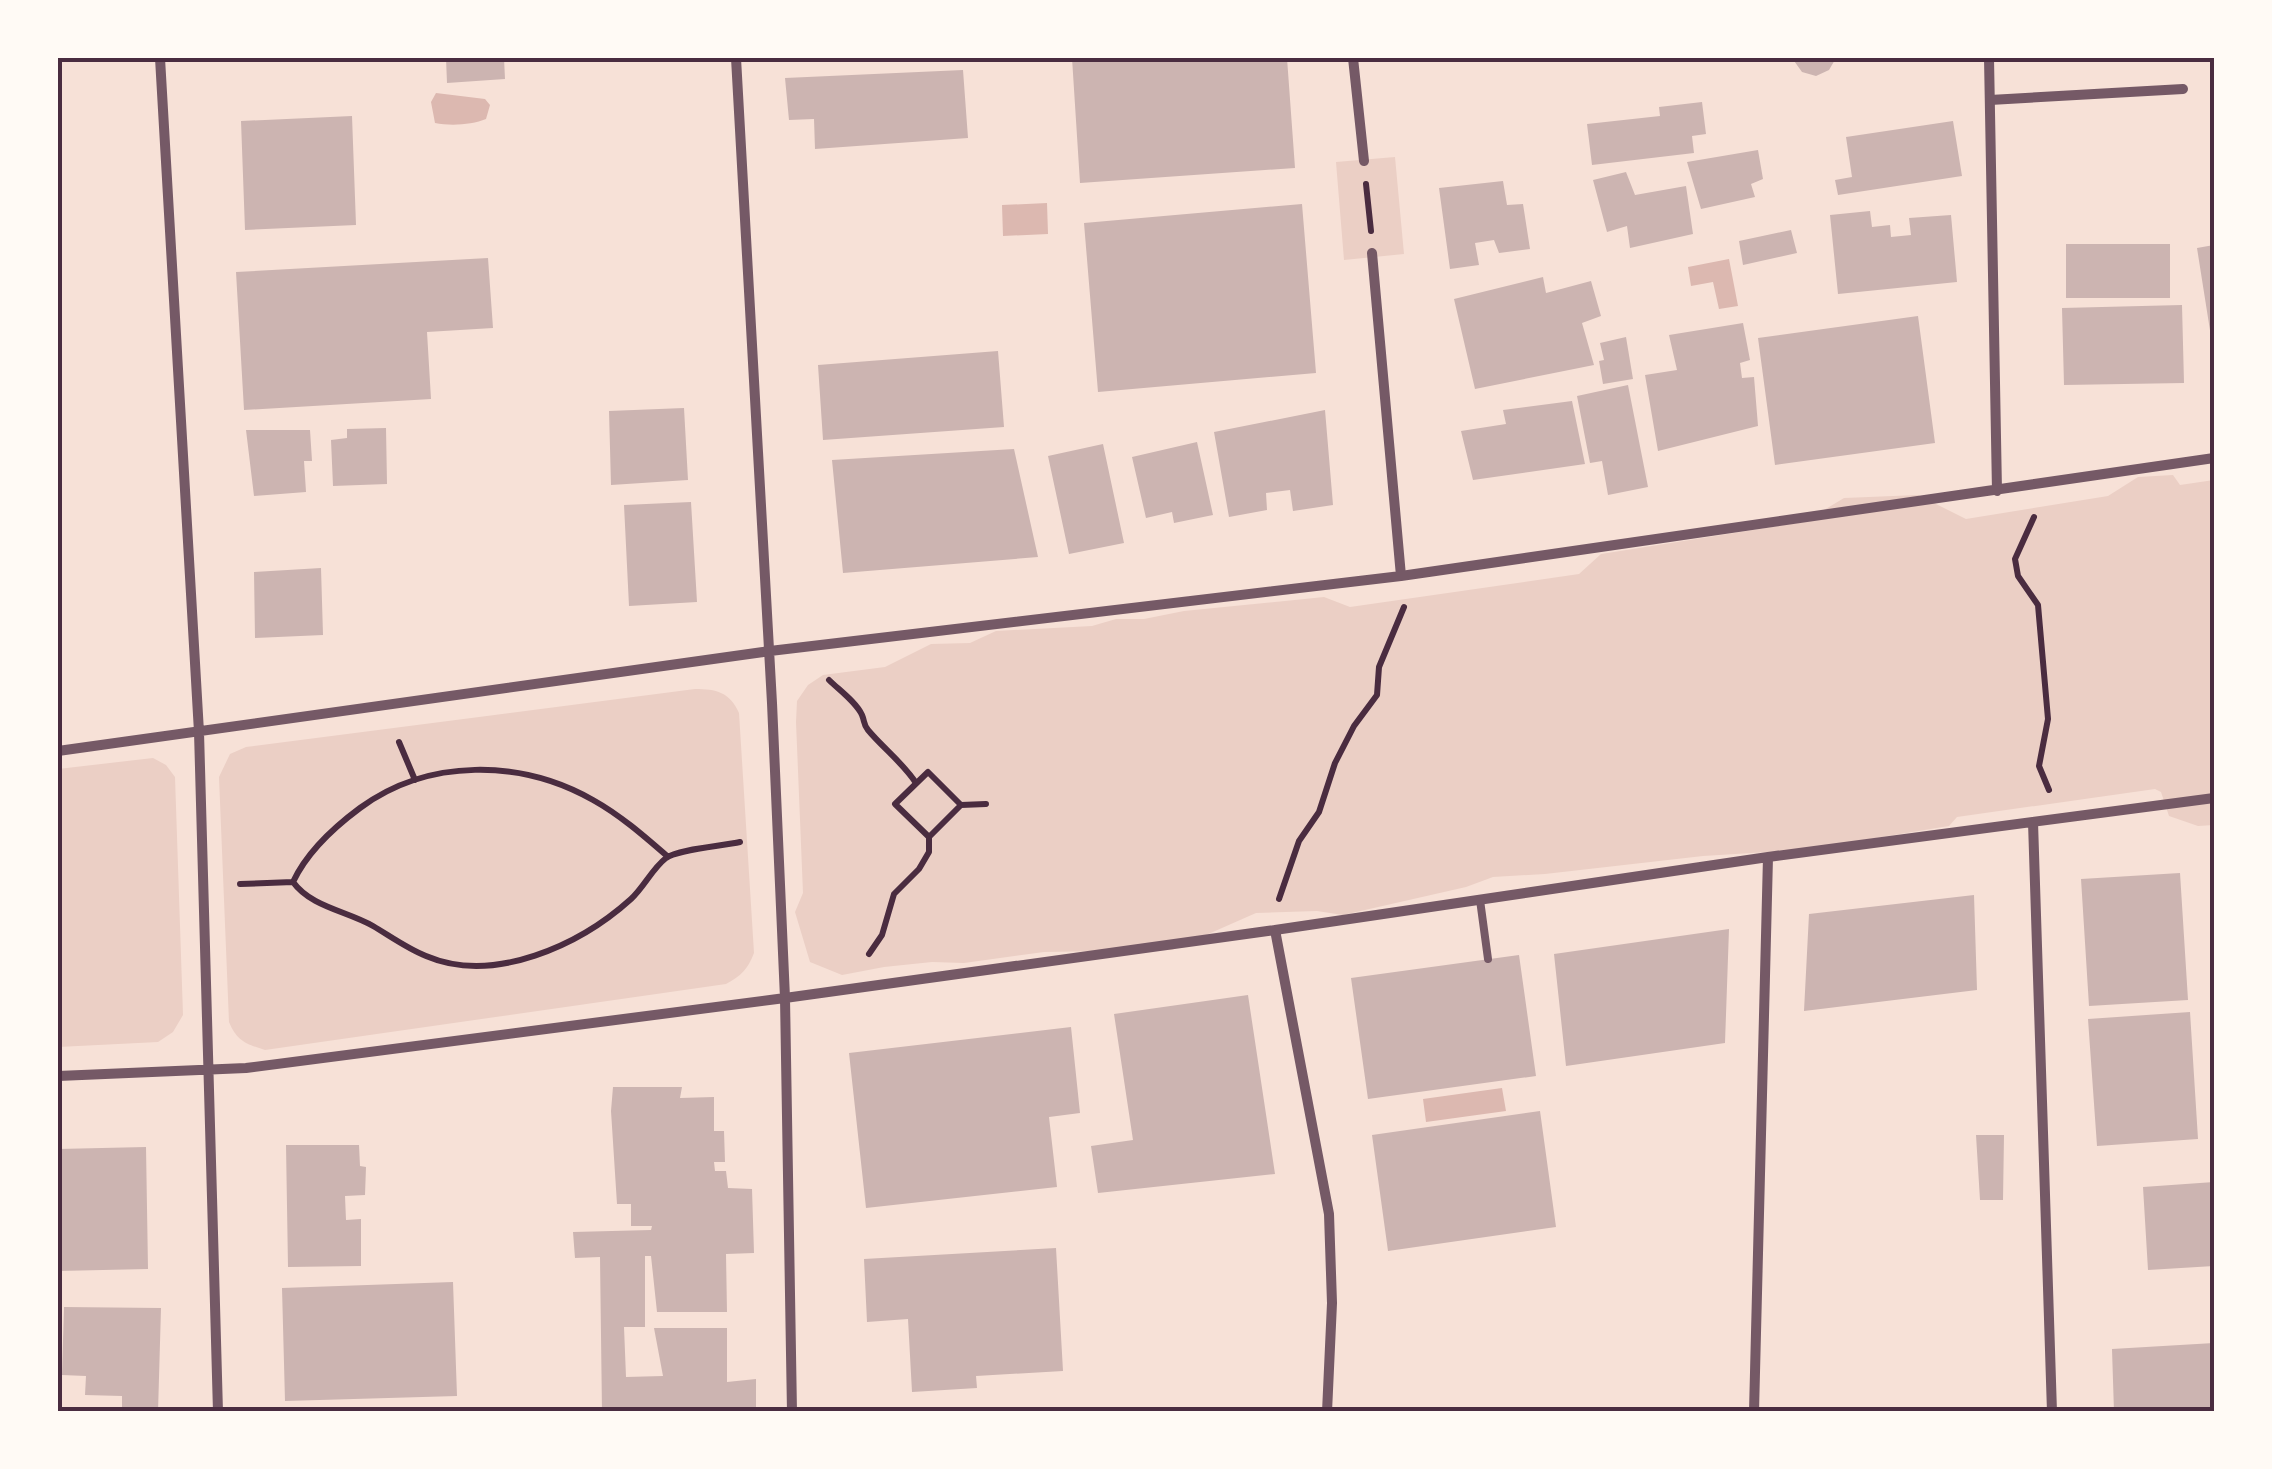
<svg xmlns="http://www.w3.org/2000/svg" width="2272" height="1469" font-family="'Nunito Sans',sans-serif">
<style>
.green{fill:#ebcfc5}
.water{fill:#dcb8b0}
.building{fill:#ccb4b1}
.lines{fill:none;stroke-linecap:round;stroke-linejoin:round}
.path{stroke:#4a2c40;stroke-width:6}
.service{stroke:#755966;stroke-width:8}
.minor{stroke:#755966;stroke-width:10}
.neatline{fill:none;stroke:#4a2c40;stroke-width:4}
</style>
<rect width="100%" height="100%" fill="#f7e1d7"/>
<path class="green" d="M1395,157L1404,254L1344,260L1336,162Z
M2173,475L2180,485L2214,480V825L2198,826L2169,816L2161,792L2155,789L1957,817L1949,826L1802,850L1703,856L1545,874L1493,877L1466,887L1343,915L1317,911L1256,913L1172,950L1044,952L964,963L932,962L884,967L842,975L810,962L795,912L803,893L796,722L797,701L808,685L823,675L885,667L931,644L970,643L996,631L1092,626L1116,619H1144L1184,611L1324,597L1350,607L1579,574L1601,554L1804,522L1844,498L1918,495L1966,519L2108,496L2138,477Z
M695,689C716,689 730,692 739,713L754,953C748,969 741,976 726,984L265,1050C246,1044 237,1041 229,1022L219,777L230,754L246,747Z
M153,758L166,765L175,777L183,1015L173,1032L158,1042L58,1047V769Z"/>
<path class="water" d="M436,93L485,99L490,105L486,119C472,125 450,126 435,123L431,102Z
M1047,203L1048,234L1003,236L1002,205Z
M1729,259L1738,306L1719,309L1713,282L1691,286L1688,267Z
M1502,1088L1506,1111L1426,1122L1423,1099Z"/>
<path class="building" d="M446,58H504L505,79L447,83Z
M1072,58H1287L1295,168L1080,183Z
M1792,58H1836L1829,70L1816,76L1802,72Z
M963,70L968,138L815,149L814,119L789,120L785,78Z
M1702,102L1706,134L1692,136L1694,153L1592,165L1587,124L1660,116L1659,107Z
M352,116L356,225L245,230L241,121Z
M1953,121L1962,176L1838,195L1835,180L1852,177L1846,137Z
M1758,150L1763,179L1751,184L1755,197L1701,209L1687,162Z
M1626,172L1635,195L1686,186L1693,234L1630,248L1627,226L1607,232L1593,180Z
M1503,181L1507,205L1523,204L1530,249L1499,253L1494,240L1475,243L1479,265L1450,269L1439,188Z
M1302,204L1316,373L1098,392L1084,223Z
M1870,211L1872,227L1890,225L1891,237L1911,235L1909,218L1951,215L1957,282L1838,294L1830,215Z
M1791,230L1797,253L1743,265L1739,241Z
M2066,244H2170V298H2066Z
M2214,245V343H2212L2197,248Z
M488,258L493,328L427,332L431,399L244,410L236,272Z
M1543,277L1546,293L1591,281L1601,316L1582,323L1594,365L1475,389L1454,299Z
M2182,305L2184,383L2064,385L2062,308Z
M1918,316L1935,443L1775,465L1758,338Z
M1743,323L1750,360L1740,363L1742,378L1754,377L1758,426L1658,451L1645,375L1677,370L1669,335Z
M1626,337L1633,379L1603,384L1599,361L1604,360L1600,343Z
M998,351L1004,427L823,440L818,365Z
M1628,385L1648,487L1608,495L1602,461L1590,463L1577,396Z
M1572,401L1585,464L1473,480L1461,431L1506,424L1503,410Z
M684,408L688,480L611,485L609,411Z
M1325,410L1333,505L1293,511L1290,490L1266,493L1267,510L1229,517L1214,432Z
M386,428L387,484L333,486L331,440L347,438V429Z
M246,430H310L312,461H304L306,492L254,496Z
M1197,442L1213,515L1174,523L1172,512L1146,518L1132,457Z
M1103,444L1124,543L1069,554L1048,456Z
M1014,449L1038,557L843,573L832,460Z
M691,502L697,602L629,606L624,505Z
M321,568L323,635L255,638L254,572Z
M2180,873L2188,1000L2089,1006L2081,879Z
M1974,895L1977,990L1804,1011L1809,914Z
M1729,929L1725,1043L1566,1066L1554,954Z
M1519,955L1536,1076L1368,1099L1351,978Z
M1248,995L1275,1174L1098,1193L1091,1146L1133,1140L1114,1014Z
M2190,1012L2198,1139L2097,1146L2088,1019Z
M1071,1027L1080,1113L1049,1117L1057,1187L866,1208L849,1053Z
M613,1087H682L680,1098L714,1097V1131H724L725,1162H714L715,1171H726L728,1188L752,1189L754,1253L726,1254L727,1312H657L651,1256H645V1327H624L626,1377L663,1376L654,1328H727V1382L756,1379V1412H602L600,1257L575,1258L573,1232L651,1230L652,1226H631V1204H617L611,1111Z
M1540,1111L1556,1227L1388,1251L1372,1135Z
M1976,1135H2004L2003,1200H1980Z
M286,1145H359L360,1166L366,1167L365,1195L345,1196L346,1220L361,1219V1266L288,1267Z
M146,1147L148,1269L58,1271V1149Z
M2214,1182V1266L2148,1270L2143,1187Z
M1056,1248L1063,1371L976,1376L977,1388L912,1392L908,1319L867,1322L864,1259Z
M453,1282L457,1396L285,1401L282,1288Z
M64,1307L161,1308L158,1412H122V1396L85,1395L86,1376L62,1375Z
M2214,1343V1412H2114L2112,1349Z"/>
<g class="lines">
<path class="path" d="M1366,184L1371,231
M2034,517L2015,559L2018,576L2038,605L2048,719L2039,766L2049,790
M829,680C839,690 856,702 862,715C865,722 863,724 868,730C883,748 903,763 916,783
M399,742L415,780
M961,805L928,772L895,804L929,837L961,805L986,804
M293,882C311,907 347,911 373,926C390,936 408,949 426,956C494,985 580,945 631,899C644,887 652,869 666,858C678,849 723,846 740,842
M293,882C307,852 333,828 360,808C428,758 521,759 593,800C620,815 644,836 667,856
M240,884L293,882
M1279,899L1299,841L1319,812L1335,763L1354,726L1377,695L1379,667L1404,607
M869,954L882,935L894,894L919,869L929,852V837"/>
<path class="service" d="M1480,900L1488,959"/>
<path class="minor" d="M160,58L199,732L218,1412
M736,58L772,703L785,998L792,1412
M1353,58L1364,161
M1989,58L1997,491
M1990,100L2183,89
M1372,253L1401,576
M58,751L770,651L1401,576L2214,458
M2033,822L2052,1412
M1275,930L1329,1214L1332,1303L1327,1412
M58,1076L246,1068L785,998L1275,930L1768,857L2214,798
M1754,1412L1768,857"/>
</g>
<rect width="2272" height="1469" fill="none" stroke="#fffaf5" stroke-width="120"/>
<rect x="60" y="60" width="2152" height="1349" class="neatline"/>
</svg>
